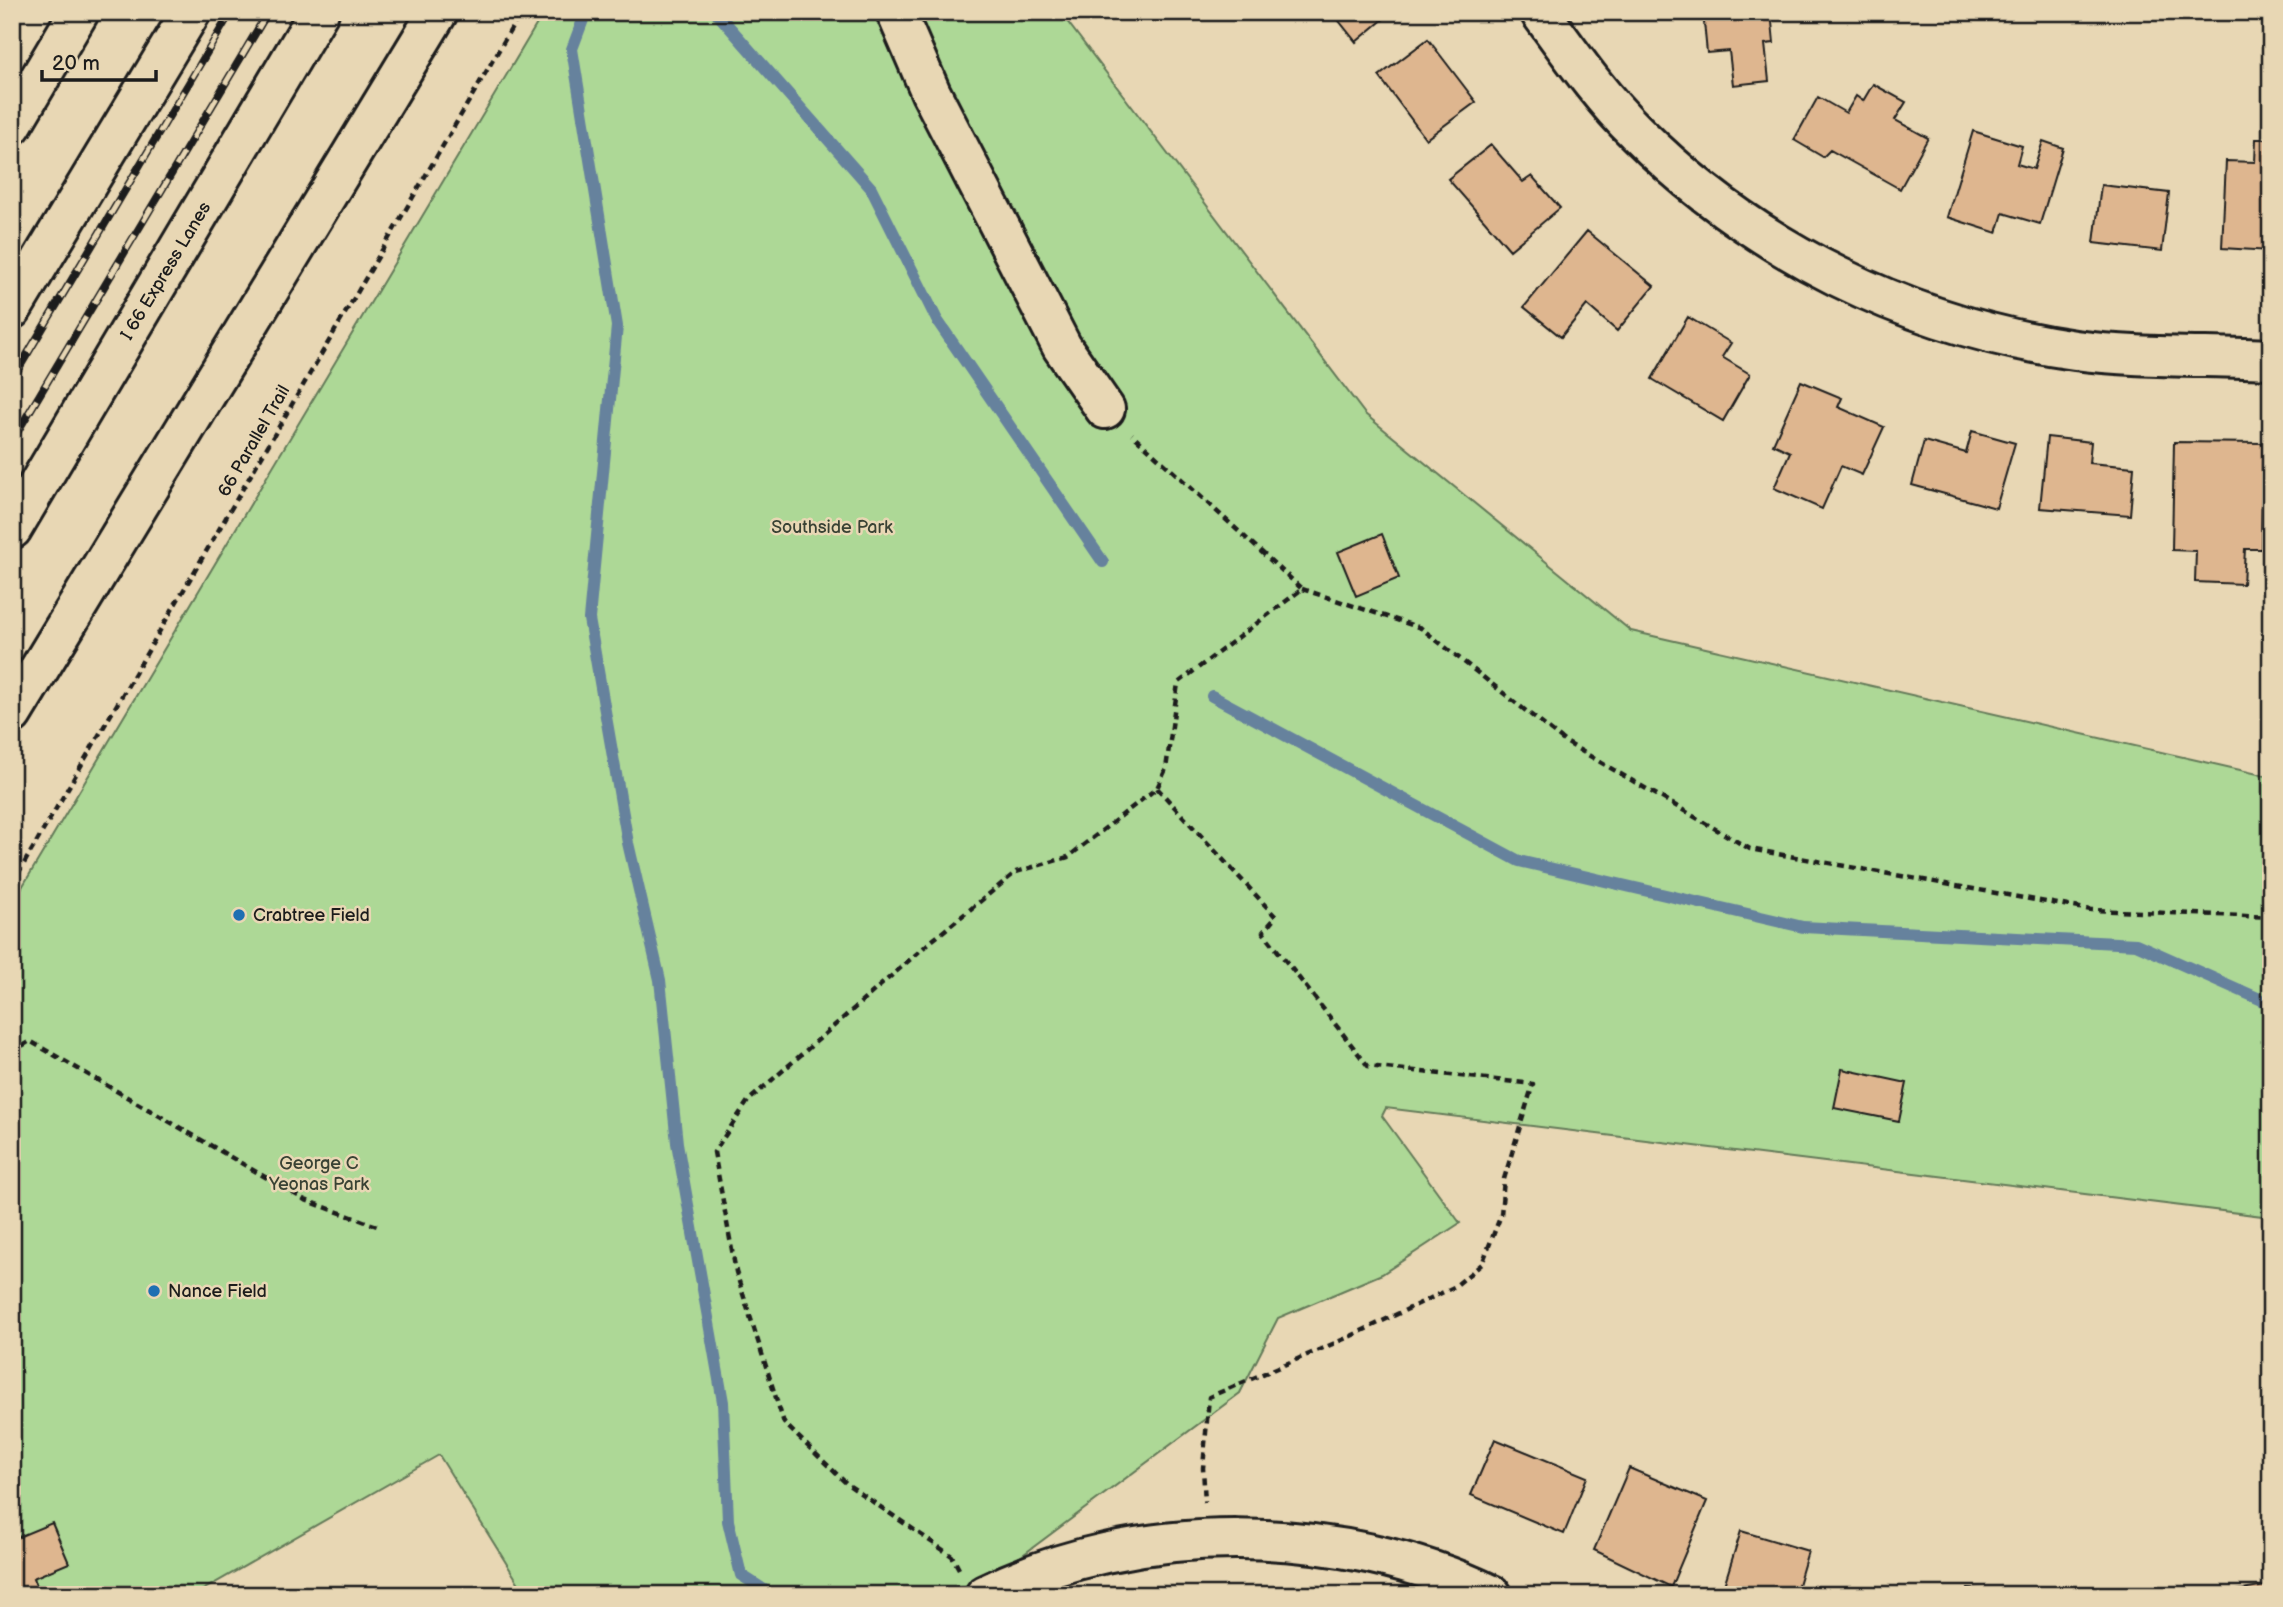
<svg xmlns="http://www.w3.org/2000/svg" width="2283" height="1607" font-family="'Balsamiq Sans',sans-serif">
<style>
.green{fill:#add896;stroke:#647a59;stroke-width:2}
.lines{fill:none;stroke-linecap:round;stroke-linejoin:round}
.stream{stroke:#66829d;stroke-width:12}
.building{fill:#deb68f;stroke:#1c1c1c;stroke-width:2}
.minor-casing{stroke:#1c1c1c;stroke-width:44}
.highway-casing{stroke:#1c1c1c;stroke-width:44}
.path{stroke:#1c1c1c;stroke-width:4.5;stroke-dasharray:7 5;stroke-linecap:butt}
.minor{stroke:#e8d7b4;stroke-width:38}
.highway{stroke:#e8d7b4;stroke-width:38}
.rail-casing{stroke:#1c1c1c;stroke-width:8}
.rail{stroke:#e8d7b4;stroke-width:5;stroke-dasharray:16;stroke-linecap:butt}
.poi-dot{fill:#1f6fb2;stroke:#e8d7b4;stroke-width:2.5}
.labels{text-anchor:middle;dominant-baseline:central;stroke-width:5;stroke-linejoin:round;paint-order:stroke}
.street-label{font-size:18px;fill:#1c1c1c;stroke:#e8d7b4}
.park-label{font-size:18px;fill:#394234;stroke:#e8d7b4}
.poi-label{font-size:18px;fill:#1c1c1c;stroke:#e8d7b4;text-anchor:start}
</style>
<rect width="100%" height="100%" fill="#e8d7b4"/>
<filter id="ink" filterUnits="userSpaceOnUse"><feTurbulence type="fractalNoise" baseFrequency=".0143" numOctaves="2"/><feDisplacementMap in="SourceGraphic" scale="14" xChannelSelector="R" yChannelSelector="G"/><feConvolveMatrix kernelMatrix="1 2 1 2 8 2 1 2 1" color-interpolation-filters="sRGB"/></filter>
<g filter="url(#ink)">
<path class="green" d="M544,12H1060L1365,414L1631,631L2271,777V1217L1386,1108L1382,1116L1460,1223L1382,1274L1278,1318L1240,1393L969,1595H526L439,1455L194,1595H12V904Z"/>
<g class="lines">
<path class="stream" d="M586,12L572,49L617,326L589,619L628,843L660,980L677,1143L723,1402L728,1521L741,1575L772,1595
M716,12L871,188L937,320L1103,562
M1212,696L1519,861L1803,927L2136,944L2271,1004"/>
</g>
<path class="building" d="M1332,12H1392L1356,42Z
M1703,12H1771L1774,43L1765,44L1769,81L1733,85L1729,51L1707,53Z
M1428,39L1476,102L1426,139L1379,76Z
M1873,84L1906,102L1895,120L1928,138L1900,189L1830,150L1823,157L1794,140L1818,97L1846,113L1856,96L1863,101Z
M1973,131L2022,146L2017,164L2034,169L2043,141L2063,148L2040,224L2003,213L1997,233L1947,217Z
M2256,139H2271V251L2222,248L2226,161L2255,162Z
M1491,145L1523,182L1532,176L1560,208L1510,250L1448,179Z
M2101,185L2169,193L2162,251L2094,243Z
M1587,231L1654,286L1617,331L1587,305L1561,337L1524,307Z
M1688,317L1731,343L1722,357L1750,374L1723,421L1652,379Z
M1801,381L1842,398L1838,407L1884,427L1862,475L1841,466L1822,509L1774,488L1790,452L1773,444Z
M1972,431L2015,443L1996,508L1912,485L1924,441L1966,453Z
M2047,437L2091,442L2089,463L2134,467L2130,515L2040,508Z
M2174,442L2263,443L2261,549H2245L2243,584L2195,582L2196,551L2172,550Z
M1382,534L1399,578L1356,596L1338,552Z
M1842,1069L1907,1083L1899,1121L1834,1108Z
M1495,1439L1587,1477L1564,1534L1471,1495Z
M1629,1468L1707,1501L1671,1587L1594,1550Z
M52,1523L69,1563L33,1578L40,1595H12V1530L16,1538Z
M1741,1531L1808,1551L1795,1595H1721Z
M2271,1585V1595H2214Z
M1847,1588L1884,1595H1845Z
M1968,1589L2044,1594L1967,1595Z"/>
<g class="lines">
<defs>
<path id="minor" d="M896,12L931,93L1062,347L1105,409
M1540,12C1570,53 1600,97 1636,132C1755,251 1909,326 2075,350C2135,358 2209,356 2271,359
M985,1595C1136,1519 1340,1522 1492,1595"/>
<path id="highway" d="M12,125L79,12
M12,309L191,12
M12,529L319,12
M12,714L438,12"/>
</defs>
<use href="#minor" class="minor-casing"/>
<use href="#highway" class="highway-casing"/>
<path class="path" d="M1302,589L1421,628L1564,741L1750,849L2091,910L2271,917
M1157,788L1276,917L1263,932L1368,1066L1533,1084L1504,1179L1501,1215L1482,1264L1454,1287L1349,1337L1209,1397L1203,1468L1205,1502
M12,884L521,12
M12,1052L30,1041L305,1200L377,1226
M959,1569L952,1556L847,1484L784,1423L736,1272L714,1152L748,1101L929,943L1016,872L1068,857L1157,788L1166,769L1178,683L1302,589L1132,434"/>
<use href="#minor" class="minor"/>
<use href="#highway" class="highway"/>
<defs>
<path id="rail" d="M12,380L231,12
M12,441L268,12"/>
</defs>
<use href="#rail" class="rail-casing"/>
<use href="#rail" class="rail"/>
</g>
</g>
<g class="poi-dot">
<circle cx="239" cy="915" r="7"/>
<circle cx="154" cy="1291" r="7"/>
</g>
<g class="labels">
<g class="street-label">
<text transform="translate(166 271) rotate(-59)">I 66 Express Lanes</text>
<text transform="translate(254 441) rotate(-60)">66 Parallel Trail</text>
</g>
<g class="park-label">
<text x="832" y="527">Southside Park</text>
<text x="319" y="1163">George C<tspan x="319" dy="21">Yeonas Park</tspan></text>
</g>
<g class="poi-label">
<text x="253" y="915">Crabtree Field</text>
<text x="168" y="1291">Nance Field</text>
</g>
</g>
<rect width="2283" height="1607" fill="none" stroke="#e8d7b4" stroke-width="42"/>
<rect x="21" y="21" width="2241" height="1565" fill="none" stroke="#1c1c1c" stroke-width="2.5" filter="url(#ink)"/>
<path d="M42 70v10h114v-10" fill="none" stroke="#1c1c1c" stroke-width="3.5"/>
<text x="52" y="70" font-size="21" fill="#1c1c1c" stroke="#e8d7b4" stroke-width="5" paint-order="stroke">20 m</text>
</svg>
